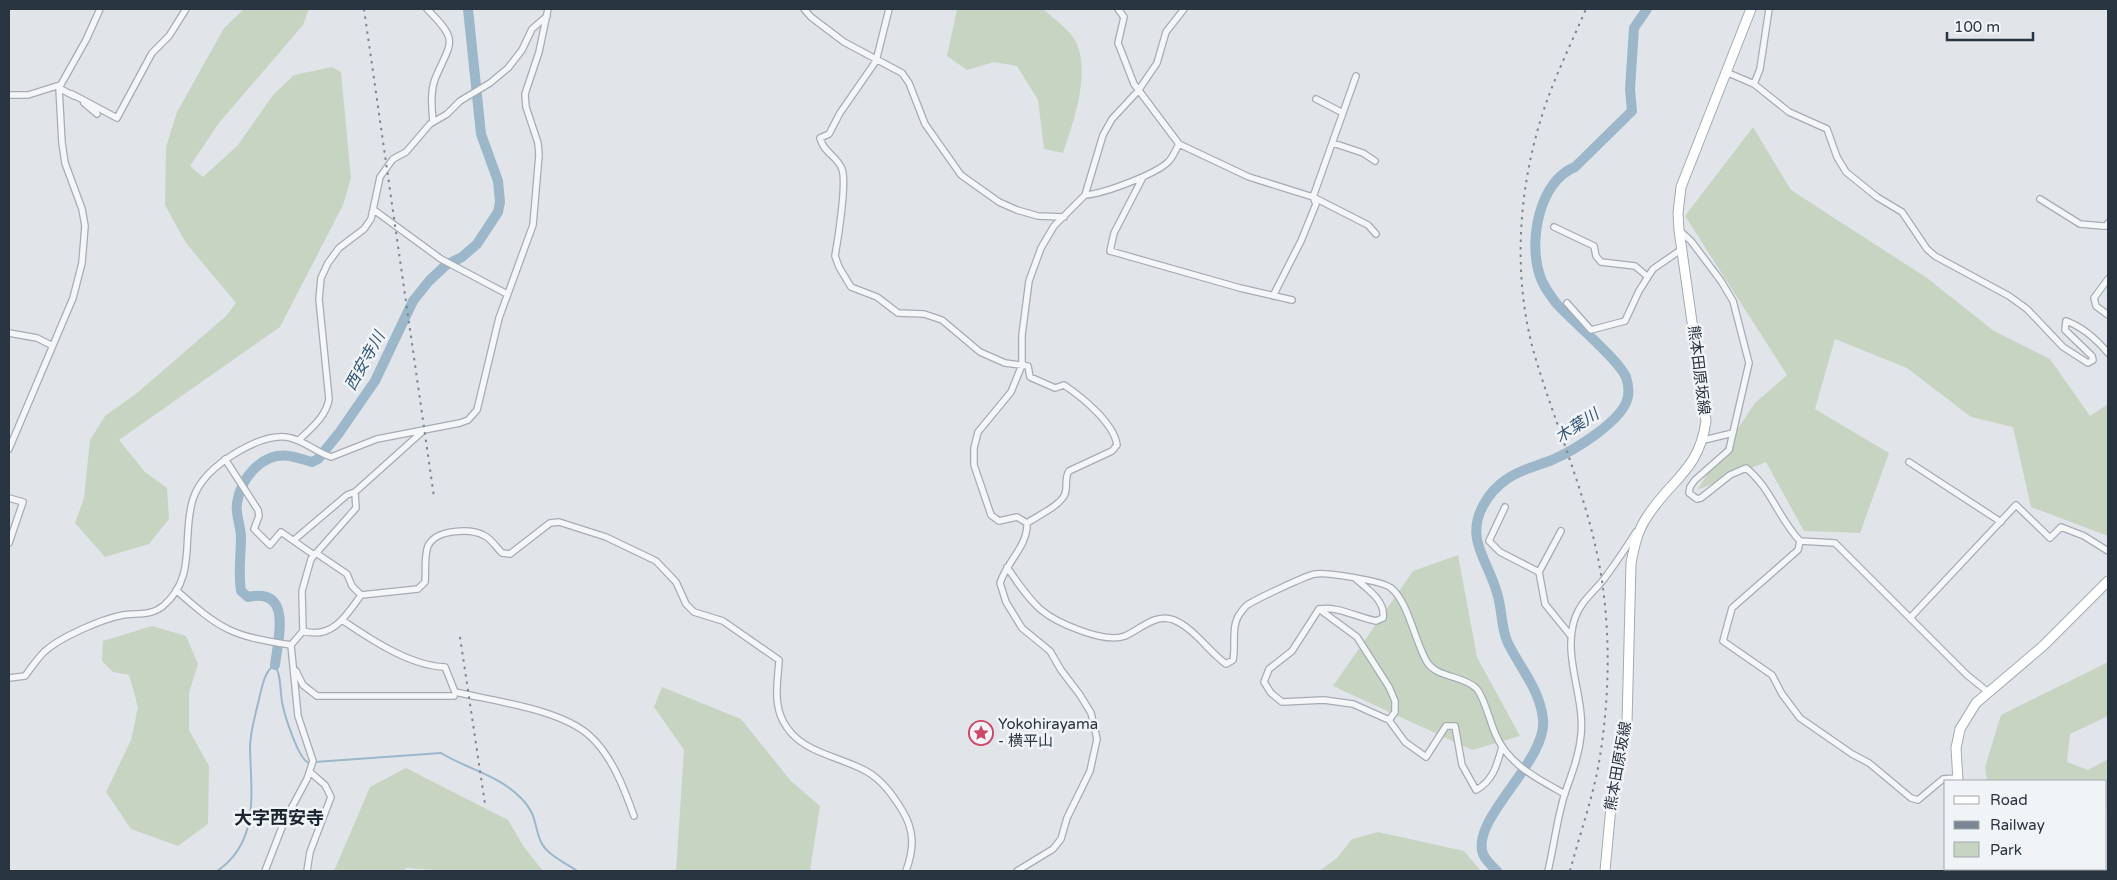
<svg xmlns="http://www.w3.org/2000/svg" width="2117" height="880" font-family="'Varela Round','Noto Sans JP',sans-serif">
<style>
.green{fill:#c8d4c2}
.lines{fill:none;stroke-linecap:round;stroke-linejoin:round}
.stream{stroke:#9cb7ca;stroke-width:2}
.river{stroke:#9cb7ca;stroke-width:10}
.street-casing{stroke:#a6acb4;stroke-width:8}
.secondary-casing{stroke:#a6acb4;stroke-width:11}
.primary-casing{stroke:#a0abb5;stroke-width:11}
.street{stroke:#f4f6f8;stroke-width:5.5}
.secondary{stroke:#fff;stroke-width:9}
.primary{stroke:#fff;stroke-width:9}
.rail{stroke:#7a8693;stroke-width:2;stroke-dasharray:2.5 5;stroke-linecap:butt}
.labels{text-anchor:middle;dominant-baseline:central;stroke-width:5;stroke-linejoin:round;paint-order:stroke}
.street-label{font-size:15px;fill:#293441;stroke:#f1f4f7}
.poi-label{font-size:15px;fill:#293441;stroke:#f1f4f7;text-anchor:start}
.water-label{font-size:16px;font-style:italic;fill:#335776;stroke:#f1f4f7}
.quarter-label{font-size:18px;font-weight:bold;fill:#1b2532;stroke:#f1f4f7}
</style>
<rect width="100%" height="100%" fill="#e1e5ea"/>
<path class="green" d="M244,9H309L303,25L219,123L190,166L203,177L238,145L273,95L294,75L332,67L341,72L351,178L343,205L280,327L119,440L145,472L167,488L169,519L149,544L105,557L75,523L84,498L90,440L105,416L137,393L226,316L236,303L186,243L165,205L166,147L177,112L224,28Z
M957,9H1043C1052,17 1072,32 1076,42C1091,74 1073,123 1063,153L1044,149L1038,100L1017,66L994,62L967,70L947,56Z
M1753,127L1791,190L1927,278L1994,331L2050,359L2090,416L2108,404V536L2031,507L2013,427L1971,417L1907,368L1835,339L1815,409L1889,453L1860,533L1804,531L1766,462L1697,490L1755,403L1787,375L1685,216Z
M1458,555L1477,657L1520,736L1472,750L1333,686L1413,571Z
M152,626L186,636L198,664L189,693V730L209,766L208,824L178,846L131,829L106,792L131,740L138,707L129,675L113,672L102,661L103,641Z
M2108,662V716L2070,734L2067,762L2088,770L2108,759V807L2106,810V781H1987L1985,767L2001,715Z
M662,687L741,719L791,781L820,806L810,871H676L684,750L654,707Z
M406,768L508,820L524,847L543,871H451L406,868L404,871H334L370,787Z
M1378,832L1464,851L1481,871H1319L1337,858L1352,839Z"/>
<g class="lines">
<path class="stream" d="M315,762L441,753C467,769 499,775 521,798C538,816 533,824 541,842C546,854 567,864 577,871
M217,871C260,842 251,793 250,748C250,731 256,713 260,695C263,684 264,673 274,665C281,672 280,690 282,702C284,713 299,763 310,763"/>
<path class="river" d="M275,665C278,639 293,587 248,597L241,591C238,572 241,555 241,537C241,526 235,514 237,503C241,478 262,452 289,456C297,457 304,460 312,462L318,459L339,433L375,381L413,301L429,281L446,265L462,257L477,244L498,212L500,202L498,181L481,134L468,9
M1497,871C1492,866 1486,861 1483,854C1470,819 1548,761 1543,719C1540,689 1519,667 1507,641C1501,626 1502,608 1497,593C1488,560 1464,539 1484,504C1489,495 1498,485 1507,479C1521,469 1537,466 1552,460C1573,451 1625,420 1628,396C1629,390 1628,383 1626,377C1617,358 1572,321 1556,303C1550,295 1543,286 1540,276C1528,242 1539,181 1575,167L1632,111L1630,89L1634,28L1647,9"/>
<defs>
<path id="street" d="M427,9C460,42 451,41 435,79C430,93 432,108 433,122
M804,9L811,17L844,42L902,73L909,83L925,124L961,175L999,202L1017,210L1038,216L1064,217
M889,9L876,61L840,113L829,134L820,138C823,152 837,156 842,169C847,183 838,239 835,256L839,267L851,287L877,297L898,313L924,314L942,320L980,352L1005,363L1028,366L1030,377L1055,388L1064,385C1082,397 1114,423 1117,445L1112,451L1069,471C1064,479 1068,486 1065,494C1060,506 1037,516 1027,523
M1118,9L1124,17L1118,43L1134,84L1179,144L1249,177L1313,197L1368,225L1376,234
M1726,72L1754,84L1789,112L1827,129L1837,157L1846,172L1877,197L1902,212L1927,249L1935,256L2009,296L2027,309L2063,347L2088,363L2093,360L2092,356L2065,330L2066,321C2083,327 2097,340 2108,353
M1754,84L1760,69L1769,9
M59,88L74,96
M72,94L117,118L152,53L169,36L186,9
M9,95H28L60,85
M1316,99L1343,113
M84,103L97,114L86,104
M1333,143L1363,153L1375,161
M1143,177L1114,233L1110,251L1240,288L1292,300
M1085,195C1103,194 1157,174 1169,161C1173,157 1176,149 1179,144
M2040,199L2080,224L2103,226H2107L2108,223
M374,210L441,259L507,294
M1554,227L1594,246L1596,256L1601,262L1635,266L1648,277
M1680,231L1691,241L1721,281L1733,301L1749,363L1729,450L1695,480L1690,487L1689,493L1697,499L1701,498L1730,475L1746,468C1770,487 1779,519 1800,541
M2108,279L2094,298L2096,306L2108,315
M1273,296L1301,241L1316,204L1313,197L1356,76
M1567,303L1591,330L1625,321L1639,291L1653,269L1682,249
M9,333L37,338L51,345
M299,440C311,428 326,417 329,399L319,299L321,278L328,263L339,248L364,229L371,219L380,177L393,159L406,152L430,124L447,114L460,101L490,83L508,68L522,50L532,29L547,16
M1704,440L1733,433
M9,449L73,298L82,263L85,226L82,209L65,163L62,143L59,88L86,40L100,9
M225,459L258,510L259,516L254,529L270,545L281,532L314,555
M1909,462L2001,522
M9,498L23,502L9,543
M1505,507L1489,541L1500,552L1539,572
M1027,523L1017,517L999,521L991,515L974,465V448L978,432L1011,392L1022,365V335L1029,281L1041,248L1054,226L1085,195L1103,135L1112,119L1138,91L1157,63L1166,32L1184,9
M1561,531L1539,572L1545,604L1571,636
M294,540L347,495L355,492L423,431
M1800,541L1798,550L1732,608L1723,641L1772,675L1782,694L1800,718L1852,754L1869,763L1911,798L1918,800L1943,779L1957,778
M1800,541L1835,543L1967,675L1988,692
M316,553L347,574L352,586L361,595
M1007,567C1017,582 1027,597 1040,609C1056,623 1105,644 1125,636C1141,629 1155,613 1174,620C1195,629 1208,651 1226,664L1233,660C1236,646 1231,627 1239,615C1241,612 1244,608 1246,606C1252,601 1307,575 1315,574C1326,572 1383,581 1391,588C1408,601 1415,642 1427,662C1437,678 1462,675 1476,688C1484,696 1490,722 1495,733C1507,764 1538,779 1565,794
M1356,579C1367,589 1386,601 1383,618L1376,621C1356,617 1338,606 1319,609L1292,651L1269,669L1264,682L1271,693L1282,702L1324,700L1353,704L1389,720L1405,742L1426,757L1446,726H1455L1462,765L1476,790C1493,781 1497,765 1502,747
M176,590C221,630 231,636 291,645
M1319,609L1357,637L1389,687L1395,701V712L1389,720
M1910,618L2016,505L2050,538L2061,527L2084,536L2108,551
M342,620C370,639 410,666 445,667L455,692C493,701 561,709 590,736C612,756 624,788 634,816
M303,631C332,640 347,615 361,595L418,589L425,582C426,571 424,556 428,546C436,529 471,528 485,536C491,539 497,548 502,553L510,554L550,523L559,522L606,537L656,561L676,582L686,604L694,612L723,621L779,660C778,680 773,702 783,721C799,753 837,755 866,771C882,780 892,794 902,810C915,831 914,849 906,871
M291,645L303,631L302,591L311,559L356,508L355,492
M296,671L303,685L317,696H454
M9,678L25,676C31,668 37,659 44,652C60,637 102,619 123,615C137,613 151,616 163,606C198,577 181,536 193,499C200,477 220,462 239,451C253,443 270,435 286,437C303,439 315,452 331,457L377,439L460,423L468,420L477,410L499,318L533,225L539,155L538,143L526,107L525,94L539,52L548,9
M265,871L284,822L307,779L313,761L298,716L291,645
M307,871L310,852L331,797L325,785L310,772
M1017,871L1053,849L1061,839L1067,818L1090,771L1097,739L1091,713L1080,695L1061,670L1050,651L1022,628L1006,602L1000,583C1007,561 1028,546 1027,523
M1548,871C1554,846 1557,818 1565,793C1572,773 1579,756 1581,735C1585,696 1562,657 1575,618C1581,601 1593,593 1604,579C1615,564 1626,548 1636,532"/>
<path id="secondary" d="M1958,781L1956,748L1960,729L1976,703L2043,646L2108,581
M1976,869L1977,871"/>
<path id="primary" d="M1605,871L1613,785L1627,723L1631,563C1634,548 1637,533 1645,520C1669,480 1699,472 1706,421L1679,230L1678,213L1681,187L1751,9"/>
</defs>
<use href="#street" class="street-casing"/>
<use href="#secondary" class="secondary-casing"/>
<use href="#primary" class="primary-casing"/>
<use href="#street" class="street"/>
<use href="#secondary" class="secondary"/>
<use href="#primary" class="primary"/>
<path class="rail" d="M364,9L434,497
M460,637L485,804
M1570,871C1579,837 1591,803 1598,768C1609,707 1611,642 1602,581C1591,506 1559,435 1537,363C1510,277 1518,179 1549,95C1560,66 1574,37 1586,9"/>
</g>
<defs>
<symbol id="sight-ring" viewBox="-11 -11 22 22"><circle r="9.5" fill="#f1f4f7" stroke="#ce4668" stroke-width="1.5"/><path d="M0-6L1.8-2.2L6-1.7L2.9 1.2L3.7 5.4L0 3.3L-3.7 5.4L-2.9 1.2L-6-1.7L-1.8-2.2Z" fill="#ce4668"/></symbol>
</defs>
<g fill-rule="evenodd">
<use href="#sight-ring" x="967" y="719" width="28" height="28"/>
</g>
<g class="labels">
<g class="street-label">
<text transform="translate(1699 370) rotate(83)">熊本田原坂線</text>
<text transform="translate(1618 766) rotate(-80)">熊本田原坂線</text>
</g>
<g class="poi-label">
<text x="998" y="724">Yokohirayama<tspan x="998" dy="17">- 横平山</tspan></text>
</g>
<g class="water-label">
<text transform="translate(365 361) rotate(-61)">西安寺川</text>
<text transform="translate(1577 426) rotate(-33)">木葉川</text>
</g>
<g class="quarter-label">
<text x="279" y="818">大字西安寺</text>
</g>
</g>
<rect width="2117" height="880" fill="none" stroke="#293441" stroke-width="20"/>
<rect x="1944" y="780" width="162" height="90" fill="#f1f4f7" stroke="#a1a7ae"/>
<rect x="1954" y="796" width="25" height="8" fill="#ffffff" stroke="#a1a7ae"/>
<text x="1990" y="805" font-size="15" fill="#293441">Road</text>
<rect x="1954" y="821" width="25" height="8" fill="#7a8693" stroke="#a1a7ae"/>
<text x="1990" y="830" font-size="15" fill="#293441">Railway</text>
<rect x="1954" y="842" width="25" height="15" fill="#c8d4c2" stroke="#a1a7ae"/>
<text x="1990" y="855" font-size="15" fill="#293441">Park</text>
<path d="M1947 32v8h86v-8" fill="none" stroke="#293441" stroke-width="2.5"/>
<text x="1954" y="32" font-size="15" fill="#293441" stroke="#f1f4f7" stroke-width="4" paint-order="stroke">100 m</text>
</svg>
